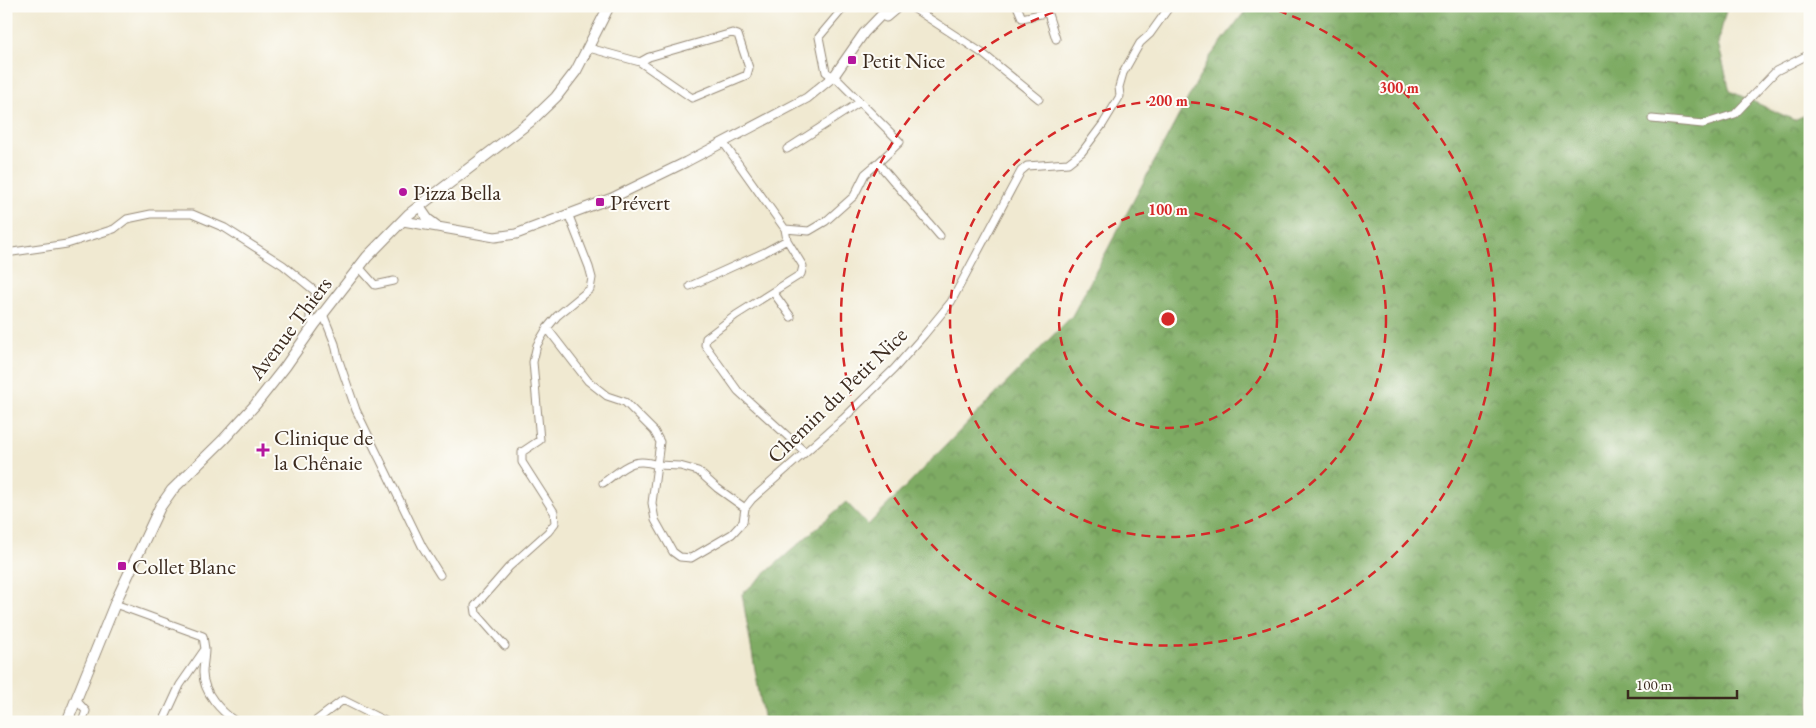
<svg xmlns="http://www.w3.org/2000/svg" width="1816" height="728" font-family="'EB Garamond',serif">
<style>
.forest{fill:url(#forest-crowns);stroke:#5c6a41}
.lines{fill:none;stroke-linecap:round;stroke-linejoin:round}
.minor-casing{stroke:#968a78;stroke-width:9}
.tertiary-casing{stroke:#968a78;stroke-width:11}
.secondary-casing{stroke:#968a78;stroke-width:12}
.minor{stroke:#fff;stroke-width:7}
.tertiary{stroke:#fff;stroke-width:9}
.secondary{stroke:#fff;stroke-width:10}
.ring{fill:none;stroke:#d62828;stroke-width:2.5;stroke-dasharray:9 6}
.poi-dot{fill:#b5179e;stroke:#fdfcf7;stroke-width:2}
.labels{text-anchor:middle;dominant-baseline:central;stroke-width:4;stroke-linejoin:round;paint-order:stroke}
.poi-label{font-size:22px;fill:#3b2a1e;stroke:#fdfcf7;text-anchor:start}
.street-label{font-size:22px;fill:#3b2a1e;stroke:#fdfcf7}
.centre{fill:#d62828;stroke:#fdfcf7;stroke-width:2.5}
.ring-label{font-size:15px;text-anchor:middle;font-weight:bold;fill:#d62828;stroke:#fdfcf7;stroke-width:4;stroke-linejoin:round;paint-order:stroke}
</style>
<defs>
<pattern id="forest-crowns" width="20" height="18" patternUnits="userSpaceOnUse" patternTransform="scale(1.25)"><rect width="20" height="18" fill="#7eab64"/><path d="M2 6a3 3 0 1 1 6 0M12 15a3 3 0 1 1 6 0" fill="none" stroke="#688b52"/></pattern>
</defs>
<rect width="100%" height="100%" fill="#fdfcf7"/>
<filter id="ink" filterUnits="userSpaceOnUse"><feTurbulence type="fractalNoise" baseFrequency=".02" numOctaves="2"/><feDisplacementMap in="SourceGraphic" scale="10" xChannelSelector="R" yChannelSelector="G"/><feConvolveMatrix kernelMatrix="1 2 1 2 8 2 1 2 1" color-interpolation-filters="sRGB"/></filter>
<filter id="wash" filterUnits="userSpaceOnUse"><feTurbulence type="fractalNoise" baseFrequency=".0096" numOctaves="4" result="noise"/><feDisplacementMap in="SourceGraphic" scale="20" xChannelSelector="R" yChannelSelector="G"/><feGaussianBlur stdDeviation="1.12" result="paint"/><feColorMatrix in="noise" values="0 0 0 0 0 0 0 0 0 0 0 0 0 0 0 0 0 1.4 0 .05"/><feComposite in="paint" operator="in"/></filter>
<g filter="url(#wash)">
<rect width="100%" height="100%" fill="#f0e9d1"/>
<path class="forest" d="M1249,6H1727L1718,43L1730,91L1794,120L1810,113V722H764L742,594L846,502L868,525L1072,316L1210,57Z"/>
</g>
<g filter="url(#ink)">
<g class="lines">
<defs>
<path id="minor" d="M845,6L819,37L826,72L837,79L900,142L878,163L940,236
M910,6L982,53L1039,99
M1017,6L1022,18L1045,13L1048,14L1056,39
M589,48L640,62L692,98L747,75L749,68L738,35L732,33L649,57L640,62
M1652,119L1703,124L1735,114L1776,71L1810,54
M723,142L785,229L787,240L803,266L801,274L736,315L706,338L705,345L738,391L805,452
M787,149L860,102
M785,229L809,231L826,221L854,196L865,174L878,163
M6,253L67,244L114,229L127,219L151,214H192L225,228L283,265L316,292L310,312V319L315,324
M359,267L375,285L394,281
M690,286L765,252L787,240
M773,292L791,317
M323,314L335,344L338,358L356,410L422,546L440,575
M547,328L588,381L607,396L625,402L654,431L660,442L657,465C631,456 623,469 603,483
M657,465L680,466L698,471L717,488L745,508L743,522L732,534L691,558L680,557L673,552L655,520L652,503Z
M745,508L752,499L843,419L894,369L924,335L951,302L1021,171L1027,166L1068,163L1082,152L1103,124L1120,96L1119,87L1123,73L1140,43L1150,34L1170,6
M115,604L203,636L205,649L180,685L163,722
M505,646L476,613L475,606L509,567L548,532L555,523L554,512L522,462V452L540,440L533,362L537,345L547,328L557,316L590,289L592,278L589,267L569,216V213
M205,649C205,657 203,665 203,673C203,693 221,711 236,722
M76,700L86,711L82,722
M314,722L343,700L387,722"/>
<path id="tertiary" d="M886,17L899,6
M419,206L428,219L436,225
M403,221L495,237L516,234L612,198L686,162L807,98L834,76L864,33L890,6"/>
<path id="secondary" d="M67,722L116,601L160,507L172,490L223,440L255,405L285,367L315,324L367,257L409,214L531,121L556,97L576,71L609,6"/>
</defs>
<use href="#minor" class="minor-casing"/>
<use href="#tertiary" class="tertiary-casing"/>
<use href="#secondary" class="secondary-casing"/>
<use href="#minor" class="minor"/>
<use href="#tertiary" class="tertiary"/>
<use href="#secondary" class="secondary"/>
</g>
</g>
<g class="ring">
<circle cx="1168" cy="319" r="109"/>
<circle cx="1168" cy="319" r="218"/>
<path d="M1264 6A327 327 0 1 1 1072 6"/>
</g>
<g class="poi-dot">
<rect x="847" y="55" width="10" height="10" rx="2.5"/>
<circle cx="403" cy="192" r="5"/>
<rect x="595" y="197" width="10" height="10" rx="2.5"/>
<path d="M260.5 442.5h5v5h5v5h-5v5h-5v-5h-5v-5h5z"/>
<rect x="117" y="561" width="10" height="10" rx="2.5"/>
</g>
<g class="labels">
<g class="poi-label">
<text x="862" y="60">Petit Nice</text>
<text x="413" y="192">Pizza Bella</text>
<text x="610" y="202">Prévert</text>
<text x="274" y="437">Clinique de<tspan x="274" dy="25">la Chênaie</tspan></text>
<text x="132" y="566">Collet Blanc</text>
</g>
<g class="street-label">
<text transform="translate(290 328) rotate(-53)">Avenue Thiers</text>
<text transform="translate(837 395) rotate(-44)">Chemin du Petit Nice</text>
</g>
</g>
<circle cx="1168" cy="319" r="8" class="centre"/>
<g class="ring-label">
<text x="1399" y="93">300 m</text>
<text x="1168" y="106">200 m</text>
<text x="1168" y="215">100 m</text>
</g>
<rect width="1816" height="728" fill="none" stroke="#fdfcf7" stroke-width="25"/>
<path d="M1628 690v8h109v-8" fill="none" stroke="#3b2a1e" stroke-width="2.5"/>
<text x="1636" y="690" font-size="15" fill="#3b2a1e" stroke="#fdfcf7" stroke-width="4" paint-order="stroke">100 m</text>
</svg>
